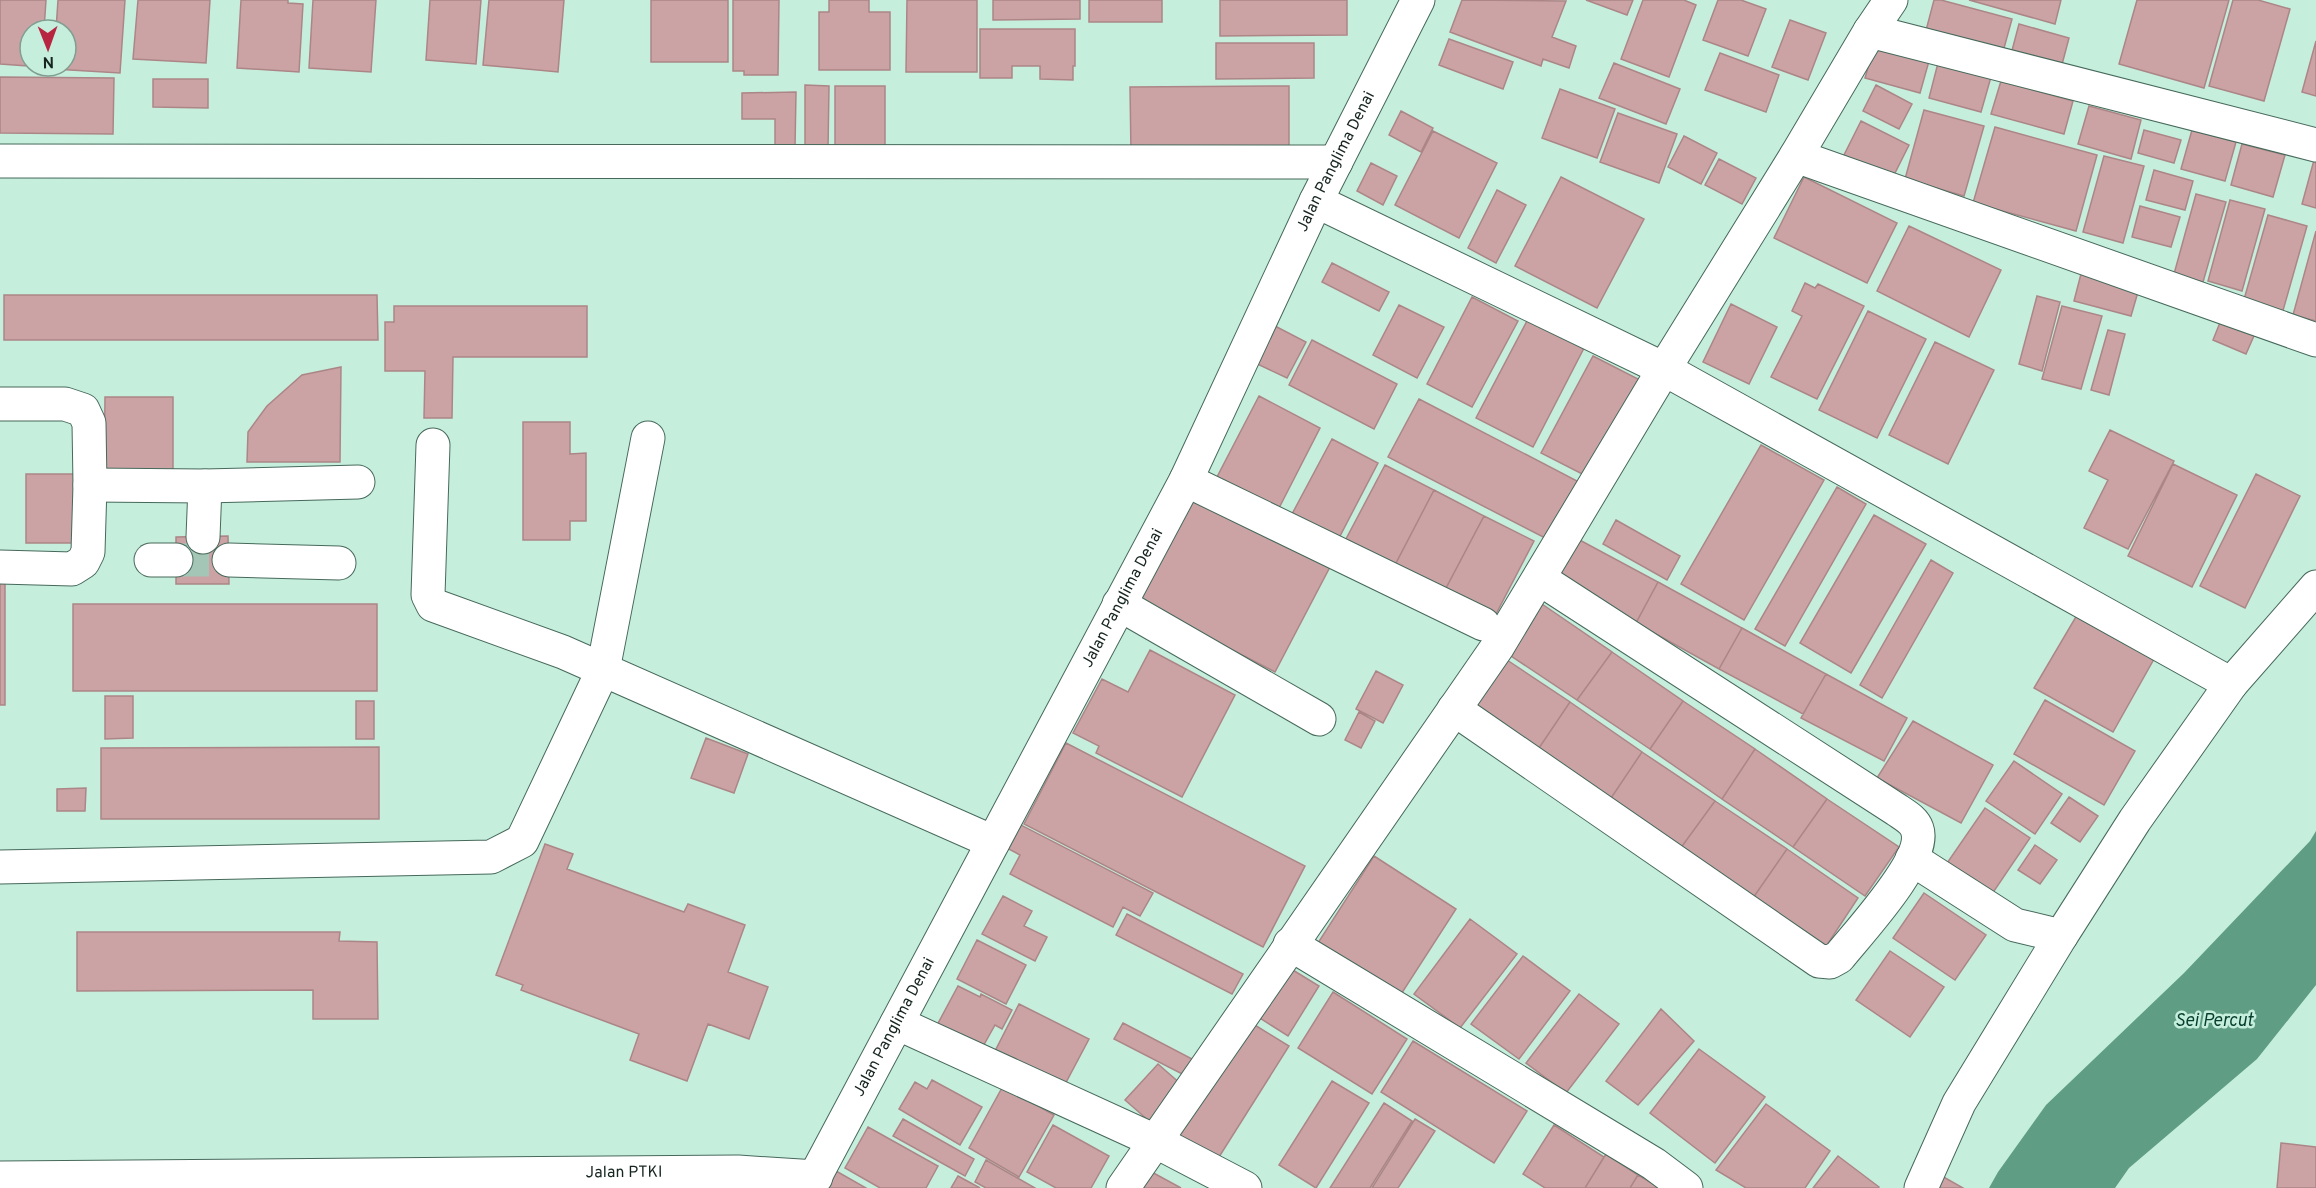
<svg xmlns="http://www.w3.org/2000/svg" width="2316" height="1188" font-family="Overpass,sans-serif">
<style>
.water{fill:#5f9d85}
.building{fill:#cba3a4;stroke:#ac8687;stroke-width:1.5}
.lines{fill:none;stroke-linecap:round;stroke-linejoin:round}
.minor-tunnel{stroke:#a3c6b7;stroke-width:33;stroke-dasharray:33 16;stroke-linecap:butt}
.minor-casing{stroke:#46695b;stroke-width:35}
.major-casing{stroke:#46695b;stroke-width:35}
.minor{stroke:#fff;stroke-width:33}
.major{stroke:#fff;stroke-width:33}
.labels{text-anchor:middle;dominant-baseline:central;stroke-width:5;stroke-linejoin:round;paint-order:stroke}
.street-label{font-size:16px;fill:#16251f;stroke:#c6eedd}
.water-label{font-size:18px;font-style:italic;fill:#073f2e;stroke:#c6eedd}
</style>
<rect width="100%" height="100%" fill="#c6eedd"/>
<path class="water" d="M2316,831V985L2257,1059L2129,1168L2115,1188H1989L1998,1172L2046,1105L2184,973L2310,841Z"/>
<path class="building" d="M0,0H46L44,30H30V66L42,67L0,64Z
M58,0H125L120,73L54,69V66H66V30H56Z
M138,0H210L206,63L133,59Z
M241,0H288V3L303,4L299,72L237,68Z
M313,0H376L371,72L309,68Z
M430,0H481L476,64L426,60Z
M489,0H564L558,72L483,65Z
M651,0H728V62H651Z
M733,0H779L778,75H744V71H733Z
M829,0H869V12H890V70H819V12H829Z
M907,0H977V72H906Z
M993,0H1080V19L993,20Z
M1089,0H1162V22H1089Z
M1220,0H1347V35L1220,36Z
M1462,0L1566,1L1552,37L1576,46L1569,68L1543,59L1541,66L1450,32Z
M1586,0H1633L1627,15Z
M1643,0H1684L1696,5L1669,77L1621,59Z
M1718,0H1741L1766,9L1748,56L1703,40Z
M1934,0H1941L2012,19L2001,59L1924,38Z
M1969,0H2061L2055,24Z
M2137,0H2229L2204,88L2119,64Z
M2233,0H2258L2290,9L2264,101L2209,86Z
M1790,20L1826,33L1808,80L1772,67Z
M2019,24L2069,38L2060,72L2010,58Z
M980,29H1075V66H1073V80L1040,79V66H1012V78H980Z
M1449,39L1513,62L1503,89L1439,65Z
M2316,41V96L2302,92Z
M1216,43H1314V78L1216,79Z
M1874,47L1929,61L1920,93L1865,78Z
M1720,53L1779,75L1766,112L1705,90Z
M1614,63L1680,89L1666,124L1599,98Z
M1938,63L1991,77L1981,112L1929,98Z
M0,77L114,78L113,134L0,133Z
M153,79H208V108L153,107Z
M2001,81L2073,101L2064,134L1991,114Z
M805,85L829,86L828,150H805Z
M1876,85L1912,104L1899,129L1863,111Z
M835,86H885V149H835Z
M1289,86V153H1131L1130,87Z
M1560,89L1615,109L1597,158L1542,138Z
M796,92L795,148H775V119H742V93Z
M2089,106L2141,120L2131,159L2078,144Z
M1924,110L1984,126L1964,196L1905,179Z
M1401,111L1433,128L1421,152L1389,135Z
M1618,113L1677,134L1659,183L1600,162Z
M1861,121L1909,145L1892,179L1844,155Z
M1995,127L2097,155L2076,231L1973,203Z
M2144,130L2181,140L2174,163L2138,153Z
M2192,130L2236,142L2225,181L2181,169Z
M1433,131L1497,163L1459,238L1395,205Z
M1684,136L1717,153L1701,184L1668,167Z
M2242,144L2285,155L2273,197L2231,185Z
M2104,156L2144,166L2123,243L2083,232Z
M1719,159L1756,178L1742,204L1705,185Z
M2314,160L2316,161V208L2302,204Z
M1371,163L1397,176L1383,205L1357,191Z
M2154,170L2193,181L2185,210L2146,200Z
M1561,177L1644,219L1597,308L1515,266Z
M1804,177L1897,223L1867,283L1774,238Z
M1497,190L1526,205L1496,263L1468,248Z
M2196,194L2226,202L2203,282L2174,274Z
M2230,200L2265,209L2242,291L2208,281Z
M2140,206L2180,217L2171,247L2132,237Z
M2268,215L2307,226L2282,314L2243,303Z
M1909,226L2001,270L1969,337L1877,291Z
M2316,231V321L2293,315Z
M1332,263L1389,292L1379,311L1322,282Z
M2082,270L2140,285L2131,316L2074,301Z
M1805,283L1815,288L1818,284L1864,306L1817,399L1771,377L1802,316L1792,311Z
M4,295H377L378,340H4Z
M2037,296L2060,302L2042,371L2019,364Z
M1472,297L1518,321L1472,407L1427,384Z
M1731,304L1777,327L1749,384L1703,362Z
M1399,305L1444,327L1417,378L1373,355Z
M394,306H587V357H453L452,418H424L425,371H385V322H394Z
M2062,306L2102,316L2081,389L2042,379Z
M1868,311L1926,339L1877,438L1819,410Z
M2223,315L2257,329L2246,354L2213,340Z
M1528,319L1584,348L1533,447L1476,418Z
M1273,325L1306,342L1287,378L1253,362Z
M2108,330L2125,334L2109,395L2091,390Z
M1312,340L1397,384L1374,429L1289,385Z
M1935,342L1994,370L1948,464L1889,435Z
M1593,356L1640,380L1590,478L1541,453Z
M341,367L340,462H247L248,432L267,406L302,375Z
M1259,396L1320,428L1279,508L1217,477Z
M105,397H173V477H104Z
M1419,399L1579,482L1549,540L1388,457Z
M523,422H570V454L586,453V521H570V540H523Z
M2110,430L2174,461L2128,549L2084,528L2108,480L2089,471Z
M1332,439L1378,463L1339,538L1292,514Z
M1761,445L1824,480L1744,620L1681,584Z
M2173,464L2237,495L2192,587L2128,556Z
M1385,465L1434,490L1395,565L1346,539Z
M26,474H74V543H26Z
M2256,474L2300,496L2245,608L2200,586Z
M1837,487L1866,504L1785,646L1755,629Z
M1434,490L1484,516L1445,590L1395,565Z
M1194,493L1331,565L1275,672L1137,601Z
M1874,515L1926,544L1851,673L1800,643Z
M1484,516L1534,541L1495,616L1445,590Z
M1616,520L1680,556L1667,580L1603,544Z
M228,536L229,584H176V537Z
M1574,537L1658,582L1636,623L1552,578Z
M1931,560L1953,573L1882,698L1860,685Z
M0,580H5V705H0Z
M1658,582L1742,628L1719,669L1636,623Z
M1539,602L1612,652L1577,700L1505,652Z
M73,604H377V691H73Z
M2077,615L2154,659L2113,732L2034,688Z
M1742,628L1826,674L1803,714L1719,669Z
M1150,650L1235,695L1182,797L1096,753L1099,746L1073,733L1102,679L1128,692Z
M1612,652L1683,701L1650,749L1577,700Z
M1498,654L1570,702L1537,751L1465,702Z
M1376,671L1403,685L1383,723L1356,709Z
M1826,674L1907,718L1884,761L1801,718Z
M105,696H133V738L105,739Z
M2045,700L2135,751L2104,805L2014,754Z
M356,701H374V739H356Z
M1683,701L1755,749L1722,799L1650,749Z
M1570,702L1642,752L1609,801L1537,751Z
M1359,712L1375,721L1361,748L1345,740Z
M1913,721L1993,765L1961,823L1877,778Z
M706,738L748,754L734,793L691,778Z
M1066,743L1305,866L1263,947L1024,824Z
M379,747V819H101V748Z
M1755,749L1827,799L1793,847L1722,799Z
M1642,752L1715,801L1680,849L1609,801Z
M2014,761L2062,794L2035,834L1986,801Z
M86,788L85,811H57V789Z
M2069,797L2098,816L2080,842L2051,823Z
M1827,799L1899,847L1865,896L1793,847Z
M1715,801L1787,849L1753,898L1680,849Z
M1985,808L2030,838L1990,897L1945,866Z
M1015,822L1153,893L1140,916L1123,907L1113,927L1010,874L1020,855L1003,846Z
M545,844L573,854L567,869L684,912L688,904L745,925L728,972L768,987L749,1039L708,1024L687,1081L630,1060L639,1034L521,990L523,985L496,975Z
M2035,845L2057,860L2040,884L2018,870Z
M1787,849L1858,898L1825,948L1753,898Z
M1374,856L1456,909L1398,999L1316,946Z
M1924,893L1986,935L1955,980L1893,938Z
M1003,896L1032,911L1024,926L1047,937L1035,961L982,934Z
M1127,914L1243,974L1232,994L1116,935Z
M1470,919L1517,954L1460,1028L1414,994Z
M77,932H340L339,941L377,942L378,1019H313V990L77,991Z
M977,940L1026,965L1006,1004L957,979Z
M1890,951L1944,987L1910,1037L1856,1000Z
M1523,956L1570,991L1519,1059L1471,1024Z
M1283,964L1319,986L1288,1036L1252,1013Z
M958,986L980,997L981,994L1012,1010L1002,1029L995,1025L981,1050L936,1027Z
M1333,992L1407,1039L1372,1094L1298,1048Z
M1579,994L1619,1024L1566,1093L1526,1063Z
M1019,1004L1089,1039L1062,1090L993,1055Z
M1661,1009L1694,1041L1638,1105L1606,1081Z
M1245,1019L1289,1046L1214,1165L1171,1138Z
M1123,1023L1196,1061L1188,1077L1114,1039Z
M1413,1041L1527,1111L1494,1163L1381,1092Z
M1699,1049L1765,1097L1715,1163L1650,1113Z
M1158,1064L1182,1085L1149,1121L1125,1100Z
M932,1080L982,1107L960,1145L899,1109L915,1082L927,1089Z
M1332,1081L1369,1103L1316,1188L1279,1165Z
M1003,1086L1054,1115L1019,1177L969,1148Z
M1384,1103L1412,1121L1370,1188H1330Z
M1766,1104L1830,1151L1805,1188H1746L1716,1170Z
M903,1119L974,1159L965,1176L893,1136Z
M1415,1119L1435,1131L1398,1188H1372Z
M1053,1125L1109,1156L1091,1188H1056L1027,1172Z
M1554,1125L1604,1157L1585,1188H1545L1523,1174Z
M868,1127L938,1166L926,1188H880L845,1168Z
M2281,1143L2316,1147V1188H2277Z
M1606,1154L1638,1175L1630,1188H1585Z
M1838,1156L1879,1187L1878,1188H1813Z
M986,1160L1035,1188H986L975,1182Z
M1148,1170L1181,1188H1138Z
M836,1171L866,1188H827Z
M1638,1175L1660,1188H1630Z
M1940,1175L1963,1188H1933Z
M958,1176L980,1188H951Z"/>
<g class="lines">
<path class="minor-tunnel" d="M176,560H229"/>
<defs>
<g id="minor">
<path d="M1870,31L2316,145"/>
<path d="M1796,156L2316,340"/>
<path d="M0,161L1336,162"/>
<path d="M1316,201L1664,369L2231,684L2135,820L2061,936L2015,925L1912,859"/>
<path d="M0,404H65L83,410L89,423L90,485L88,552L83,562L72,569L0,567"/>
<path d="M433,445L428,595L433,605L563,652L993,842"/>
<path d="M1186,480L1483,624"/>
<path d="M90,485L205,486L358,482"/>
<path d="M203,537L205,486"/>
<path d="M151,560H176"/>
<path d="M229,560L339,563"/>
<path d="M1119,604L1319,719"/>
<path d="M2231,684L2316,587"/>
<path d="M1454,709L1819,961L1830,962L1839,957C1858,933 1928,859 1917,829C1914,820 1904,815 1897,810L1540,579"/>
<path d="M0,867L491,857L522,841L603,670L648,438"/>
<path d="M1290,944L1654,1164L1686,1188"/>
<path d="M897,1023L1155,1141L1245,1188"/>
<path id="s1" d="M0,1178L738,1172L816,1177"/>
<path d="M1123,1188L1498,646L1664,369L1796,156L1870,31L1891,0"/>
<path d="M1921,1188L1959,1103L2061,936"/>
</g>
<g id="major">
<path id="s2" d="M809,1188L1186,480L1316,201L1418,0"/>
</g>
</defs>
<use href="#minor" class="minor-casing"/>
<use href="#major" class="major-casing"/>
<use href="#minor" class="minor"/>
<use href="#major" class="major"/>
</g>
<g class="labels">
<g class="street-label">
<text stroke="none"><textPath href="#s2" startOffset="1154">Jalan Panglima Denai</textPath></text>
<text stroke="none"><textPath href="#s2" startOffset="668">Jalan Panglima Denai</textPath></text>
<text stroke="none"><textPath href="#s2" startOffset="182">Jalan Panglima Denai</textPath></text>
<text stroke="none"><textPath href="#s1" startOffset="624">Jalan PTKI</textPath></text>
</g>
<g class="water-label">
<text x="2214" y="1021">Sei Percut</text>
</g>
</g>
<g transform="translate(48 48) rotate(179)"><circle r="28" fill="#c6eedd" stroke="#809e91" stroke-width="1.5"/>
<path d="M0-4.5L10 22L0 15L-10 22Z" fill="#b72541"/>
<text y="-9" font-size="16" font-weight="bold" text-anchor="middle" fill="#16251f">N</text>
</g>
</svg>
